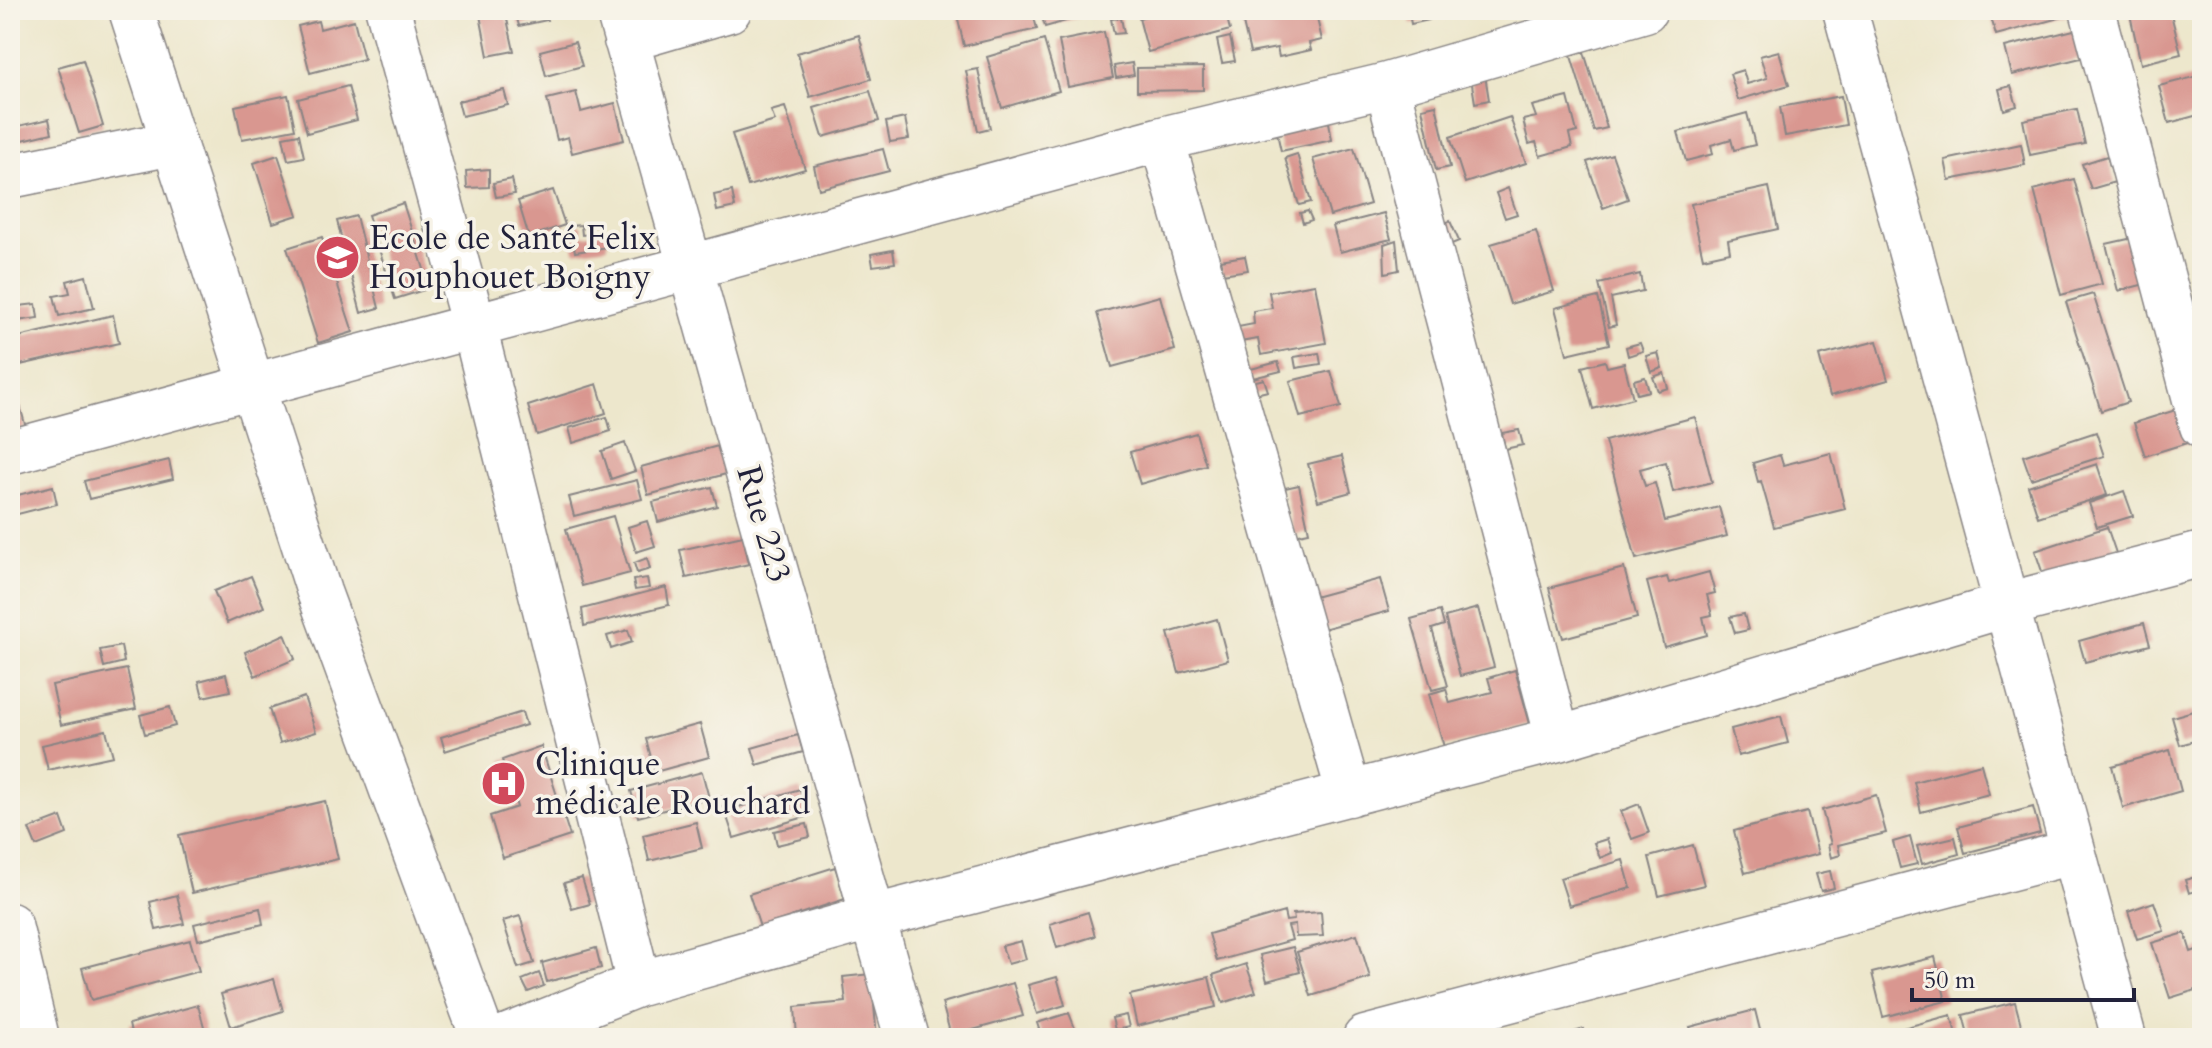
<svg xmlns="http://www.w3.org/2000/svg" width="2212" height="1048" font-family="Cardo,serif">
<style>
.building{fill:#d99790}
.lines{fill:none;stroke-linecap:round;stroke-linejoin:round}
.minor-casing{stroke:#888484;stroke-width:47}
.minor{stroke:#fff;stroke-width:44}
.labels{text-anchor:middle;dominant-baseline:central;stroke-width:7;stroke-linejoin:round;paint-order:stroke}
.poi-label{font-size:34px;fill:#22223b;stroke:#f7f3e8;text-anchor:start}
.street-label{font-size:34px;fill:#22223b;stroke:#f7f3e8}
</style>
<rect width="100%" height="100%" fill="#f7f3e8"/>
<filter id="ink" filterUnits="userSpaceOnUse"><feTurbulence type="fractalNoise" baseFrequency=".0125" numOctaves="2"/><feDisplacementMap in="SourceGraphic" scale="16" xChannelSelector="R" yChannelSelector="G"/><feConvolveMatrix kernelMatrix="1 2 1 2 8 2 1 2 1" color-interpolation-filters="sRGB"/></filter>
<filter id="wash" filterUnits="userSpaceOnUse"><feTurbulence type="fractalNoise" baseFrequency=".006" numOctaves="4" result="noise"/><feDisplacementMap in="SourceGraphic" scale="32" xChannelSelector="R" yChannelSelector="G"/><feGaussianBlur stdDeviation="1.8" result="paint"/><feColorMatrix in="noise" values="0 0 0 0 0 0 0 0 0 0 0 0 0 0 0 0 0 1.4 0 .05"/><feComposite in="paint" operator="in"/></filter>
<g filter="url(#wash)">
<rect width="100%" height="100%" fill="#ede7cc"/>
<g id="blocks">
<path class="building" d="M479,10H505L514,51L488,56Z
M515,10H545L547,20L519,26Z
M563,10H586V11L565,17Z
M882,10H905L904,14L882,12Z
M956,10H1032L1037,29L964,46Z
M1040,10H1078L1080,17L1045,27Z
M1088,10H1116V11L1090,18Z
M1169,10H1225L1230,30L1148,52L1139,18Z
M1240,10H1315L1322,40L1309,43L1311,50L1279,57L1277,48L1250,53Z
M1427,10L1429,20L1411,24L1409,14Z
M1989,10H2068L2070,15L1996,35Z
M2129,10H2170L2181,54L2141,64Z
M1121,18L1124,33L1114,34L1111,19Z
M354,20L364,59L310,73L298,26L318,21L320,29Z
M2078,29L2085,57L2012,75L2005,47Z
M1104,32L1113,78L1068,87L1059,41Z
M859,35L871,79L810,97L797,53Z
M1230,37L1235,61L1222,63L1217,40Z
M1044,40L1059,91L1002,108L987,57Z
M575,42L582,66L546,76L540,51Z
M1779,51L1789,85L1738,100L1730,74L1743,70L1747,84L1767,78L1760,56Z
M1584,52L1607,128L1594,131L1571,56Z
M83,60L103,126L79,133L58,67Z
M1132,63L1134,75L1116,78L1114,66Z
M1203,67V90L1137,91V68Z
M978,69L990,128L978,131L966,71Z
M1485,75L1489,100L1475,103L1471,78Z
M2202,75V114L2169,123L2159,86Z
M348,86L357,120L307,133L298,99Z
M2011,86L2017,106L2004,110L1999,89Z
M504,90L508,105L462,116L458,101Z
M870,91L879,121L823,137L814,108Z
M576,92L581,112L615,103L624,140L572,153L568,137L557,140L547,99Z
M288,95L295,129L242,139L235,106Z
M1841,96L1846,125L1785,136L1780,107Z
M1568,97L1577,132L1569,134L1572,147L1540,156L1536,142L1529,144L1523,120L1536,117L1532,106Z
M1436,105L1450,167L1436,170L1422,108Z
M785,107L805,169L748,186L732,134L775,121L771,111Z
M2077,109L2085,144L2030,155L2023,120Z
M1747,113L1755,145L1734,150L1731,139L1711,145L1713,154L1686,161L1678,132Z
M1510,117L1526,163L1465,183L1450,137Z
M905,118L909,139L890,142L886,122Z
M49,119L52,133L10,143V128Z
M1329,122L1332,140L1281,151L1277,133Z
M299,134L304,157L288,160L283,137Z
M2021,144L2025,165L1949,180L1945,160Z
M1354,148L1370,204L1330,216L1313,159Z
M883,149L889,171L819,189L814,166Z
M1297,154L1311,202L1299,205L1285,158Z
M1612,154L1628,199L1603,208L1587,162Z
M278,155L298,215L273,223L254,163Z
M2107,156L2115,182L2091,189L2082,164Z
M489,169V187L467,188L466,171Z
M512,179L515,194L496,197L493,183Z
M2074,179L2102,284L2061,295L2034,190Z
M1769,187L1778,229L1728,240L1730,252L1703,258L1691,204Z
M1508,188L1517,214L1505,218L1496,193Z
M553,190L565,225L529,237L518,201Z
M732,191L735,207L717,211L714,195Z
M403,203L430,288L395,299L368,215Z
M1308,211L1312,220L1303,223L1300,213Z
M1384,213L1391,239L1340,252L1333,226Z
M356,216L379,308L361,313L337,221Z
M1450,221L1459,241L1447,246L1439,225Z
M581,225L582,235L606,232L608,247L575,252L570,226Z
M1536,231L1554,291L1510,304L1491,244Z
M322,237L353,332L318,343L287,248Z
M2133,238L2145,284L2118,291L2106,244Z
M1396,240L1399,270L1385,273L1384,244Z
M893,250L895,263L873,266L871,254Z
M1245,256L1248,270L1222,274L1220,260Z
M1640,274L1643,291L1611,298L1616,325L1609,327L1599,284Z
M86,276L94,308L59,316L54,296L70,293L67,281Z
M1315,284L1326,343L1261,355L1258,339L1240,342L1238,327L1254,324L1253,311L1272,308L1269,292Z
M2093,294L2128,402L2101,411L2066,302Z
M1160,296L1175,350L1112,367L1097,313Z
M1598,297L1609,344L1567,354L1555,308Z
M36,304L38,318L10,322V307Z
M113,315L119,343L20,365L14,338Z
M1877,341L1888,380L1830,396L1819,356Z
M1640,343L1643,351L1628,356L1626,347Z
M1319,353L1321,364L1296,368L1294,357Z
M1658,353L1662,368L1651,372L1646,356Z
M1605,361L1607,367L1624,363L1633,398L1593,409L1582,367Z
M1278,362L1281,371L1249,379L1247,370Z
M1331,371L1341,407L1300,417L1290,381Z
M1664,373L1668,388L1658,391L1653,377Z
M1645,377L1649,391L1637,394L1634,380Z
M1264,379L1268,391L1255,394L1252,382Z
M597,384L606,413L537,435L528,406Z
M19,402L26,428L10,432V405Z
M2179,409L2190,442L2145,456L2134,423Z
M607,417L611,431L573,443L569,428Z
M1695,417L1712,482L1673,492L1666,462L1640,469L1645,486L1655,483L1665,521L1719,507L1727,536L1636,559L1605,441Z
M1519,430L1523,445L1505,449L1502,433Z
M2096,432L2104,456L2031,479L2023,456Z
M1196,433L1206,465L1140,484L1130,452Z
M625,443L635,471L611,479L602,451Z
M718,446L726,474L648,495L641,467Z
M1831,453L1845,509L1774,527L1761,481L1758,482L1753,463L1780,455L1783,465Z
M1342,456L1351,492L1318,501L1308,464Z
M169,460L173,479L89,499L84,481Z
M2097,464L2107,495L2038,517L2028,486Z
M637,480L642,499L574,516L569,497Z
M1299,485L1309,532L1294,535L1285,488Z
M53,486L57,504L10,516V497Z
M712,487L717,506L658,522L653,502Z
M2124,491L2133,516L2097,527L2089,503Z
M613,516L630,573L582,586L566,529Z
M647,521L655,546L636,552L628,527Z
M2107,527L2117,556L2045,580L2035,551Z
M743,536L749,564L686,578L680,550Z
M647,558L650,569L637,573L634,563Z
M1624,568L1637,618L1563,638L1549,588Z
M1709,572L1715,593L1707,595L1712,615L1703,617L1707,635L1664,647L1647,582L1667,577L1669,583Z
M251,576L264,607L227,623L214,591Z
M647,578L649,588L635,590L633,580Z
M1380,579L1389,611L1323,629L1314,597Z
M666,587L669,605L584,626L582,609Z
M1478,608L1494,667L1460,676L1445,617Z
M1440,611L1444,625L1432,629L1448,686L1432,690L1411,619Z
M1744,614L1748,630L1735,633L1730,617Z
M1217,619L1228,660L1179,673L1168,633Z
M2144,623L2150,645L2085,662L2079,641Z
M628,630L632,642L611,649L607,636Z
M285,634L295,659L255,676L245,652Z
M121,646L124,662L104,667L100,650Z
M127,669L136,709L61,725L52,685Z
M1515,670L1530,724L1444,747L1429,694L1446,689L1450,703L1492,692L1488,678Z
M226,674L230,691L203,697L199,681Z
M304,697L316,732L280,743L269,709Z
M170,707L175,726L145,734L140,715Z
M2193,711L2201,739L2180,745L2172,717Z
M522,712L526,725L445,751L441,737Z
M1781,716L1788,743L1738,756L1731,729Z
M700,724L709,757L655,772L646,739Z
M106,730L113,756L48,770L42,745Z
M798,735L803,752L757,765L752,748Z
M541,746L570,836L503,858L490,816L517,807L502,760Z
M2170,750L2181,791L2123,808L2112,766Z
M2202,758V782H2201L2195,760Z
M1981,764L1989,794L1921,812L1914,782Z
M702,772L709,798L638,817L631,791Z
M800,789L808,816L734,838L725,811Z
M1876,795L1886,833L1838,845L1840,855L1831,858L1828,845L1831,844L1822,810Z
M722,797L725,806L710,811L707,803Z
M325,801L338,859L192,893L179,835Z
M1639,804L1649,833L1632,839L1621,811Z
M2033,807L2040,833L1965,853L1958,827Z
M1807,812L1818,854L1745,873L1734,831Z
M61,817L67,834L36,846L29,829Z
M696,822L702,848L649,861L643,835Z
M807,824L810,837L777,845L774,831Z
M1910,837L1917,864L1900,868L1893,842Z
M1955,837L1959,854L1922,864L1917,846Z
M1607,839L1612,853L1600,858L1594,843Z
M1693,845L1704,885L1659,896L1649,857Z
M1623,860L1631,888L1569,906L1560,878Z
M835,867L845,899L760,927L749,894Z
M1830,871L1834,888L1821,891L1816,874Z
M2202,875V889L2189,893L2185,880Z
M582,878L590,904L572,909L564,883Z
M177,895L184,924L156,930L150,902Z
M2154,902L2164,931L2137,939L2128,911Z
M260,908L263,924L198,940L194,924Z
M1088,912L1095,936L1057,948L1050,924Z
M1284,912L1286,921L1294,920L1293,914L1321,912L1323,936L1296,937L1295,925L1288,926L1292,940L1217,961L1209,934Z
M520,916L534,963L518,968L503,921Z
M2185,933L2191,952L2202,948V988L2170,998L2152,943Z
M1357,934L1370,978L1311,996L1297,952Z
M190,940L199,971L91,1000L82,968Z
M1021,941L1026,959L1008,964L1002,946Z
M1293,947L1300,972L1267,981L1260,955Z
M596,948L601,968L547,982L542,963Z
M1935,957L1946,1001L1883,1017L1872,973Z
M1246,964L1256,992L1223,1003L1213,975Z
M539,973L544,986L528,992L522,980Z
M871,974L877,1037L797,1038L795,1007L846,1002L843,977Z
M1057,977L1065,1005L1037,1014L1028,985Z
M1209,977L1216,1007L1137,1026L1130,995Z
M274,979L283,1011L231,1027L221,994Z
M1013,983L1023,1016L951,1036L942,1003Z
M2015,1002L2024,1036L1969,1038L1963,1015Z
M198,1005L206,1034L190,1038H132L129,1024Z
M1755,1010L1762,1038H1693L1690,1027Z
M1069,1013L1078,1036L1042,1038L1037,1023Z
M1126,1015L1129,1027L1115,1030L1112,1018Z
M1951,1015L1957,1038H1882L1881,1034Z
M1584,1029L1587,1038H1558V1037Z
M1524,1031L1526,1038H1505V1037Z"/>
</g>
</g>
<g filter="url(#ink)">
<use href="#blocks" fill-opacity="0" stroke="#888484" stroke-width="2"/>
<g class="lines">
<defs>
<path id="minor" d="M131,10L319,592L483,1038
M388,10L474,326L639,984
M618,10L907,1038
M1845,10L2124,1038
M2092,10L2202,426
M626,40L729,10
M1387,85L1558,739
M1162,139L1349,794
M10,176L173,143
M10,452L1162,139L1387,85L1645,10
M10,925L37,1038
M503,1038L639,984L874,917L1558,739L2006,605L2202,554
M1365,1038L2072,852"/>
</defs>
<use href="#minor" class="minor-casing"/>
<use href="#minor" class="minor"/>
</g>
</g>
<defs>
<symbol id="school-disc" viewBox="-11 -11 22 22"><circle r="9.5" fill="#d1495b" stroke="#f7f3e8"/><path d="M0-5L7-2L0 1L-7-2ZM-4 1L0 2.5L4 1V4Q0 6-4 4Z" fill="#fff"/></symbol>
<symbol id="hospital-disc" viewBox="-11 -11 22 22"><circle r="9.5" fill="#d1495b" stroke="#f7f3e8"/><path d="M-5-5h3v3.5h4V-5h3V5h-3V1.5h-4V5h-3Z" fill="#fff"/></symbol>
</defs>
<g fill-rule="evenodd">
<use href="#school-disc" x="312" y="232" width="51" height="51"/>
<use href="#hospital-disc" x="478" y="758" width="51" height="51"/>
</g>
<g class="labels">
<g class="poi-label">
<text x="369" y="238">Ecole de Santé Felix<tspan x="369" dy="39">Houphouet Boigny</tspan></text>
<text x="535" y="764">Clinique<tspan x="535" dy="39">médicale Rouchard</tspan></text>
</g>
<g class="street-label">
<text transform="translate(764 524) rotate(74)">Rue 223</text>
</g>
</g>
<rect width="2212" height="1048" fill="none" stroke="#f7f3e8" stroke-width="40"/>
<path d="M1912 988v12h222v-12" fill="none" stroke="#22223b" stroke-width="4"/>
<text x="1924" y="988" font-size="24" fill="#22223b" stroke="#f7f3e8" stroke-width="6" paint-order="stroke">50 m</text>
</svg>
